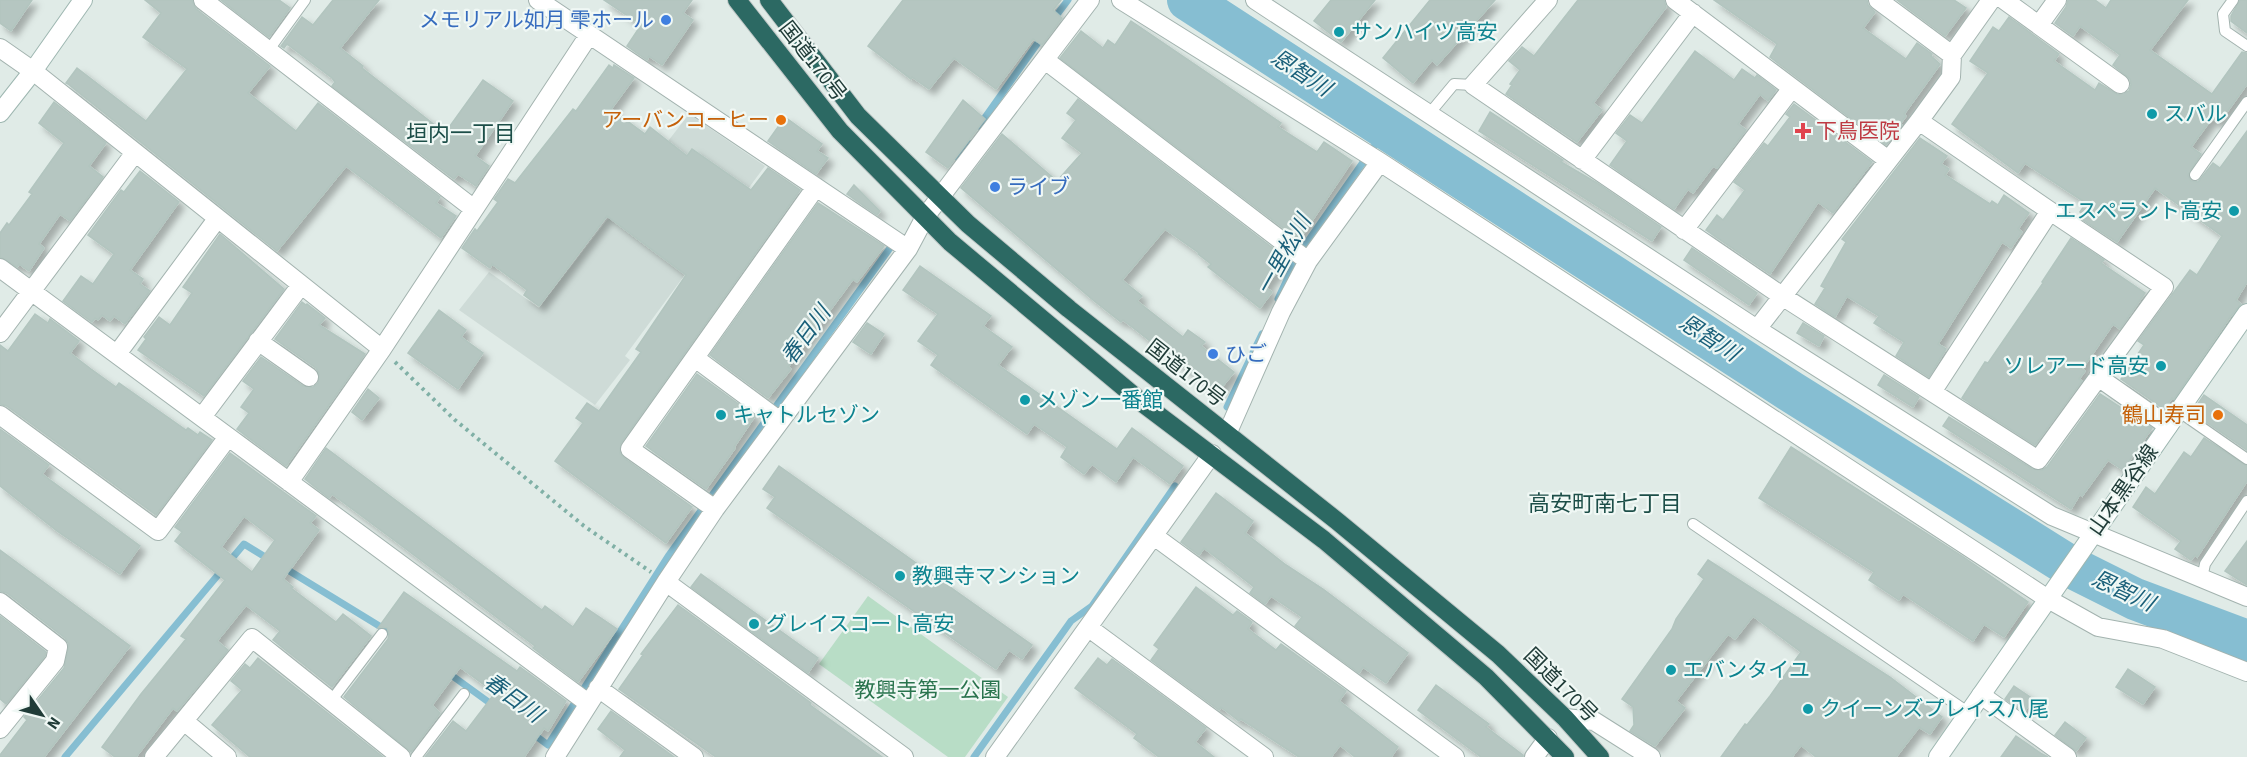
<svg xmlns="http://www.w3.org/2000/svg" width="2247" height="757" font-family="'Source Sans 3','Noto Sans JP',sans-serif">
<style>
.built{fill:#cedbd7}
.park{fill:#b8ddc6}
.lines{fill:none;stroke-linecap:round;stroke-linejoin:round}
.stream{stroke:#86bed2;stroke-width:7}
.river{stroke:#86bed2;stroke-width:42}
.building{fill:#b5c6c1;stroke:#b2c5bf;stroke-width:1.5;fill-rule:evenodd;filter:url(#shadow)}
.lane-casing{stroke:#a3b3af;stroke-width:12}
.street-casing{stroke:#a3b3af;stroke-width:20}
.secondary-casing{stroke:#9eb7b1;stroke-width:20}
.highway-casing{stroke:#c1c8c7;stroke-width:20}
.path{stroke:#80b0a6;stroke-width:4;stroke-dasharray:3 4.5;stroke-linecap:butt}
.lane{stroke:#fff;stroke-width:10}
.street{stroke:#fff;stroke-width:18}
.secondary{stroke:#fff;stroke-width:18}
.highway{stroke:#2c6963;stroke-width:18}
.shop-dot{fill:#3f7fe0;stroke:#f0f8f5;stroke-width:2}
.culture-dot{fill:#0f9aa8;stroke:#f0f8f5;stroke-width:2}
.food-dot{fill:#e8710a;stroke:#f0f8f5;stroke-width:2}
.health-dot{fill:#e0444e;stroke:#f0f8f5;stroke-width:2}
.labels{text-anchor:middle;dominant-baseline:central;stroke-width:4.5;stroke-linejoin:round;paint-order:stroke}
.shop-label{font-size:21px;fill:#366cbe;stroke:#f0f8f5;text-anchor:start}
.culture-label{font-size:21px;fill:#0d838f;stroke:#f0f8f5;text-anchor:start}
.street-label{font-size:21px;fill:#203c38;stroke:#f0f8f5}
.food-label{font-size:21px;fill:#c56008;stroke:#f0f8f5;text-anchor:end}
.health-label{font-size:21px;fill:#be3a42;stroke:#f0f8f5;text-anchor:start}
.park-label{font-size:21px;fill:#2a744e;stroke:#f0f8f5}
.water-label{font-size:22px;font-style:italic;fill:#195f79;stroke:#f0f8f5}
.neighbourhood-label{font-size:22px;fill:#1c4e48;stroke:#f0f8f5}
</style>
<defs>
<filter id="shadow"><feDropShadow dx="5.5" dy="5.5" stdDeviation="3" flood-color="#0004"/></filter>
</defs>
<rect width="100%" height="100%" fill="#e0ebe7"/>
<path class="built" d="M689,114L765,166L625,356L630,360L595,405L459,310L489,272L539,308Z"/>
<path class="park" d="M868,596L1008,697L965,757H948L819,664Z"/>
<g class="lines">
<path class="stream" d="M1053,20L1068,0
M979,126L1042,37
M957,157L967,142
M1278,299L1299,254L1387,128
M1227,407L1262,334
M283,567L394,635
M447,672L494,706
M532,733L548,745L669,555L890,248
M65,757L244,544L270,560
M974,757L1071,621L1092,606L1175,486"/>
<path class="river" d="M1188,0L1790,391L2071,567L2135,599L2247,641"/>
</g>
<path class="building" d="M0,0H32L11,31L0,23Z
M145,0H192L196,9L270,66L248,93L296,131L318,103L440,197L436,203L456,216L441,238L346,166L277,251L68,84L66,83L77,68L146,121L187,69L143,37L161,13Z
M221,0H279L290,8L269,37Z
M333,0H379L340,48L363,66L362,68L445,133L483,80L513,101L475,156L489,166L476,186L458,174L454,179L332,86L335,82L332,78L287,44L284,48L281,46L302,17L313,25Z
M604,0H692L683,13L693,20L662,65L649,56L647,60L627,46L641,25Z
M903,0H1061L1053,10L1062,18L1042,45L1033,39L996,89L954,58L929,89L912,77L911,79L868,46Z
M1331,0H1375L1341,42L1314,21Z
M1430,0H1495L1437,65L1432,60L1413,83L1383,58Z
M1578,0H1664L1666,7L1593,103L1602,110L1577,142L1506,94L1512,85L1510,84L1520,70L1509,61L1522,47L1534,56Z
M1714,0H1867L1868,5L1875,12L1863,28L1906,59L1917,43L1932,54L1931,56L1940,64L1904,114L1906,116L1900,124L1902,125L1886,145L1770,57L1777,44Z
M1897,0H1954L1966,8L1945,36Z
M2068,0H2095L2106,8L2111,0H2188L2150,50L2212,94L2242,52L2247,53V84L2219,123L2212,118L2191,147L2201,154L2188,175L2191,181L2198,182L2213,163L2220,168L2247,131V282L2236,300L2241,304L2230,317L2174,399L2172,398L2164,409L2121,379L2144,345L2138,341L2190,270L2197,275L2222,236L2155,188L2117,242L2083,220L2085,217L2080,212L2086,203L2025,163L2018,173L1952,124L1988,73L1970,61L1993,27L1999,31L2009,17L2059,54L2054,61L2095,90L2099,83L2118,95L2129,91L2131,85L2130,79L2113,65L2120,55L2080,26L2073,36L2055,23L2066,7Z
M2240,0H2247V33L2231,21V16Z
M1131,21L1281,123L1278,127L1317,152L1324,142L1352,161L1299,240L1060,58L1081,31L1103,48L1108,40L1115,45Z
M1695,51L1734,80L1742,69L1755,78L1757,75L1776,90L1768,101L1760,94L1738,124L1746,130L1717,168L1713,166L1693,193L1688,189L1674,209L1610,165L1627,141L1616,133L1630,115L1642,123Z
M609,65L613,68L614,65L634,78L611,109L645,134L650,127L687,156L692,149L751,190L768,168L800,190L621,443L620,453L624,458L692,507L666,543L555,461L583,423L576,418L587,403L599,411L621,380L641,352L636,349L686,275L607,216L539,306L524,295L527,290L492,264L490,268L462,248L475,229L477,231L498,202L494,199L508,179L515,183L573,109L576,111Z
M1078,99L1287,259L1265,287L1272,292L1260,308L1208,267L1211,264L1198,254L1199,253L1165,229L1122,280L1142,296L1137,301L1183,337L1188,330L1205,342L1201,346L1234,372L1217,393L1123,320L1121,322L1093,300L961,188L1002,134L1057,181L1082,153L1062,138L1076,120L1067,113Z
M963,100L985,119L948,168L926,152Z
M54,102L106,143L89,166L103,177L70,221L60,214L39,244L44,248L29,271L19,264L17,267L0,257V233L7,223L9,225L32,194L29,192L64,143L39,123Z
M1794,104L1872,162L1833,213L1818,202L1770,274L1706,230L1717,215L1723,220L1745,190L1734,182L1764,143L1768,146L1790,117L1786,114Z
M1490,112L1563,160L1561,162L1597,183L1661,227L1652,241L1479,131Z
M785,117L822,144L817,151L828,158L816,174L768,141Z
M1920,138L1947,156L1941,164L1949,169L1945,175L1990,204L1992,201L1998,205L2004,195L2029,213L2018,229L2022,232L2011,248L2002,242L1938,344L1946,349L1929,377L1896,356L1904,342L1874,323L1879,316L1847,296L1835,317L1815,304L1825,288L1821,286L1846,242L1842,239Z
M140,171L179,202L130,270L143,279L140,284L150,291L125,324L114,316L110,321L102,315L98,320L95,318L92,322L63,301L81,276L93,284L114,254L88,235L121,190L124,192Z
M854,185L880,211L877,215L847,194Z
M818,203L884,246L857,282L853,279L788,367L791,369L768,398L710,355Z
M220,234L284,289L204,396L138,350L146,339L144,337L159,317L170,325L192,293L183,287Z
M2071,238L2104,260L2101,263L2145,293L2120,329L2113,324L2082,369L2085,371L2079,379L2082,381L2035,445L1962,398L1985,362L1988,363L2043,283L2042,282Z
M1692,248L1757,293L1749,305L1684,260Z
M920,266L991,316L983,326L1012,347L998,365L1117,449L1132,428L1183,466L1170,484L1133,457L1116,482L1092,464L1084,474L1061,457L1067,447L1034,424L1027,434L931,365L938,355L918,341L938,314L903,290Z
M302,302L306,305L307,304L325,318L319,325L365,354L286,466L237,429L249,413L241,407L254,389L243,381L261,357L303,386L313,387L318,383L319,373L316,368L275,339Z
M439,310L466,330L461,337L483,353L458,389L408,353Z
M35,314L48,323L50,319L79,341L70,353L91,369L116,387L119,383L186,430L188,428L198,435L200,432L212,440L156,515L7,406L0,404V345L8,351Z
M867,323L884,334L871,354L853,342Z
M1803,323L1824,336L1819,346L1797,333Z
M697,374L755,416L734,447L735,448L706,489L646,446Z
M1884,375L1919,397L1913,407L1878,385Z
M368,389L379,398L362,420L352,412Z
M2100,394L2152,428L2123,470L2108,460L2082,496L2080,494L2071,509L1943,426L1949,417L2032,469L2042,470L2047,467Z
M2204,395L2247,425V450L2192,412Z
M0,429L49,465L42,474L140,546L120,574L57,531L0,486Z
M2204,438L2247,466V481L2197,557L2195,555L2191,560L2175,549L2181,541L2133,507L2146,487L2155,494L2184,452L2191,457Z
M1791,447L1962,556L2028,602L2004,637L1984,624L1973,641L1903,594L1899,600L1869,580L1874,572L1759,498Z
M326,448L542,610L545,606L573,627L586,608L617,629L578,682L533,648L535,646L406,549L332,494L329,498L305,479Z
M230,453L316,516L310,523L319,530L283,579L293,587L291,588L336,622L343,614L371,636L332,687L273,640L280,631L246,605L217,641L228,650L177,711L173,708L136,757H115L102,747L141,694L186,639L181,636L225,580L175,541L182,532L175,527ZM244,516L275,540L252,572L221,547Z
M779,466L1032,645L1022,659L1009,650L996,669L767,508L775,497L763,489Z
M1216,493L1253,521L1245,533L1286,565L1323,589L1408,653L1386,683L1363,667L1359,673L1295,626L1302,617L1271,596L1265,604L1250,593L1254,587L1204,548L1199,555L1181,542Z
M2247,541V585L2225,571Z
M0,550L130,646L44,757H0V755L27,720L24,717L64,668L69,644L65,638L7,593L0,591Z
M1708,560L1890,677L1942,717L1930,734L1919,727L1896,757H1816L1801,745L1792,757H1721L1745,724L1747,725L1770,696L1801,652L1753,616L1735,639L1728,634L1676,701L1685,708L1655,746L1630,731L1634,725L1633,707L1622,699L1672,629L1676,619L1704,579L1698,574Z
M701,574L818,658L808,673L691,587Z
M1196,587L1233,615L1237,611L1252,622L1248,629L1276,650L1281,644L1346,691L1339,701L1398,747L1391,757H1355L1340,745L1331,757H1299L1241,719L1239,721L1221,707L1219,710L1151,660L1159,649L1154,645Z
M404,592L517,671L520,667L566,701L548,731L544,728L524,757H425L453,721L466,731L495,693L460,667L432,705L440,713L411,752L344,697L388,639L389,634L387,628L382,627L378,628Z
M678,605L811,703L810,705L882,757H716L619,689L643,655L641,654Z
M0,616L46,652L45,656L6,704L0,699Z
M258,658L383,757H250L212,725L242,690L231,681L245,664L250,668Z
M1098,658L1107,665L1112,659L1206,728L1195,742L1214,757H1159L1134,738L1137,734L1075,688Z
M2128,669L2155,687L2143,704L2116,687Z
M1436,685L1489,724L1486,727L1523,755V757H1481L1418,710Z
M2014,686L2033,699L2024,712L2005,699Z
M611,711L674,757H620L625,750L598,729Z
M2065,722L2086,738L2076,751L2055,735Z
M2016,736L2042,754L2048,757H2001Z"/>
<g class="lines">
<defs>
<path id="lane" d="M2233,0L2223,14L2225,31L2247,46
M268,51L305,0
M1429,114L1454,84L1473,85
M2195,175L2247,102
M2178,411L2247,459
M1693,524L1969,713
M2202,578L2205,564L2247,501
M331,701L382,634
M416,757L464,694"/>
<path id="street" d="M203,0L474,209
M538,0L908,249
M1121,0L1380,162L2048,599L2098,627L2163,639L2247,672
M1255,0L1757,329L2052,516L2247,597
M1548,0L1473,85L1782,296L2038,460L2164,287L2050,211L1919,121
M1675,0L1888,160
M1878,0L1952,55
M2004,0L2120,84
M2039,25L2057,0
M0,48L33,71L382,349
M1045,60L1308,261
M1582,160L1693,13
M1684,230L1792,88
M0,268L588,703
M1757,329L1919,121L1951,77L1952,55L1991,0
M0,333L134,154
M258,341L309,377
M117,354L217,219
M695,358L780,421
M2098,377L2168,426
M1932,392L2050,211
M0,415L158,531L228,437
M202,417L301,285
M1227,434L1281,312L1308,261L1380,162
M289,482L382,349L589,35
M715,509L630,449L816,187
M1154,536L1455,757
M666,582L904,757
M0,602L58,647L55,661L0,729
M1089,628L1264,757
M598,688L694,757
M1981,695L2067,757
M1565,718L1594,721L1651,757
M184,721L227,757
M154,757L252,638L401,757
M555,757L666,582L715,509L908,249L925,217L1090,0
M995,757L1212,454
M1534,757L1548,738"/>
<path id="secondary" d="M0,113L33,71L83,0
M1938,757L2247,313"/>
<path id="highway" d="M737,0L840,131L950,242L1145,405L1324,540L1486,677L1565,757
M769,0L858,116L968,224L1069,309L1337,521L1498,654L1565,718L1600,757"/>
</defs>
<use href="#lane" class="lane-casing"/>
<use href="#street" class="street-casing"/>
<use href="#secondary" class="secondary-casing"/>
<use href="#highway" class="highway-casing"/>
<path class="path" d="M395,362L455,420L584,526L651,572"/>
<use href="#lane" class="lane"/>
<use href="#street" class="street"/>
<use href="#secondary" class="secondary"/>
<use href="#highway" class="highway"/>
</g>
<g class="shop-dot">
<circle cx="666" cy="20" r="6"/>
<circle cx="995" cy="187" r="6"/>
<circle cx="1213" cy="354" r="6"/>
</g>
<g class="culture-dot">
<circle cx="1339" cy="32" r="6"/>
<circle cx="2152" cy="114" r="6"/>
<circle cx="2234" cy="211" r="6"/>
<circle cx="2161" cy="366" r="6"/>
<circle cx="1025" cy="400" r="6"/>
<circle cx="721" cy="415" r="6"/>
<circle cx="900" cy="576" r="6"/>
<circle cx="754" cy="624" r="6"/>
<circle cx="1671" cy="670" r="6"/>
<circle cx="1808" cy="709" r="6"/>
</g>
<g class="food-dot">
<circle cx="781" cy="120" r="6"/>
<circle cx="2218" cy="415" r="6"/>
</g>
<path class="health-dot" d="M1800 122h6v6h6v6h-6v6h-6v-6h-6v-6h6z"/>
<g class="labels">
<g class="shop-label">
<text x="654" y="20" text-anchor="end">メモリアル如月 雫ホール</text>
<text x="1007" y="187">ライブ</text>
<text x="1225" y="354">ひご</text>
</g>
<g class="culture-label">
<text x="1351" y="32">サンハイツ高安</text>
<text x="2164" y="114">スバル</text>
<text x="2222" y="211" text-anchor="end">エスペラント高安</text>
<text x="2149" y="366" text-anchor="end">ソレアード高安</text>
<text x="1037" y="400">メゾン一番館</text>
<text x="733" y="415">キャトルセゾン</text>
<text x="912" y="576">教興寺マンション</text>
<text x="766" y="624">グレイスコート高安</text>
<text x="1683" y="670">エバンタイユ</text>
<text x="1820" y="709">クイーンズプレイス八尾</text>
</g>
<g class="street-label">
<text transform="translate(813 61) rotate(52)">国道170号</text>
<text transform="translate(1186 373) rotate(38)">国道170号</text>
<text transform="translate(2123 490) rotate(-55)">山本黒谷線</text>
<text transform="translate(1561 685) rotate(45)">国道170号</text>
</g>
<g class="food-label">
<text x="769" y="120">アーバンコーヒー</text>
<text x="2206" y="415">鶴山寿司</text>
</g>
<g class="health-label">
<text x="1816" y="131">下鳥医院</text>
</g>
<g class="park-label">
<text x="928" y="690">教興寺第一公園</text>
</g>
<g class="water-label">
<text transform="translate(1301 73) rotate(33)">恩智川</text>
<text transform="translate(1284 255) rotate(-61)">一里松川</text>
<text transform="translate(806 335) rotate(-54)">春日川</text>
<text transform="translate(1709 338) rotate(33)">恩智川</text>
<text transform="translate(2123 591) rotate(25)">恩智川</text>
<text transform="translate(513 698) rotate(36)">春日川</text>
</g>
<g class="neighbourhood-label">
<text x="461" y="134">垣内一丁目</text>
<text x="1605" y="504">高安町南七丁目</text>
</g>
</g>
<g transform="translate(42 715) rotate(125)" stroke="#f0f8f5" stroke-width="4.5" paint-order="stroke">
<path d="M0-4.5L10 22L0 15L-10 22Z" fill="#203c38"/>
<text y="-9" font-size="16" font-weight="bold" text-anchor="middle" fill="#203c38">N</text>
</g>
</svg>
